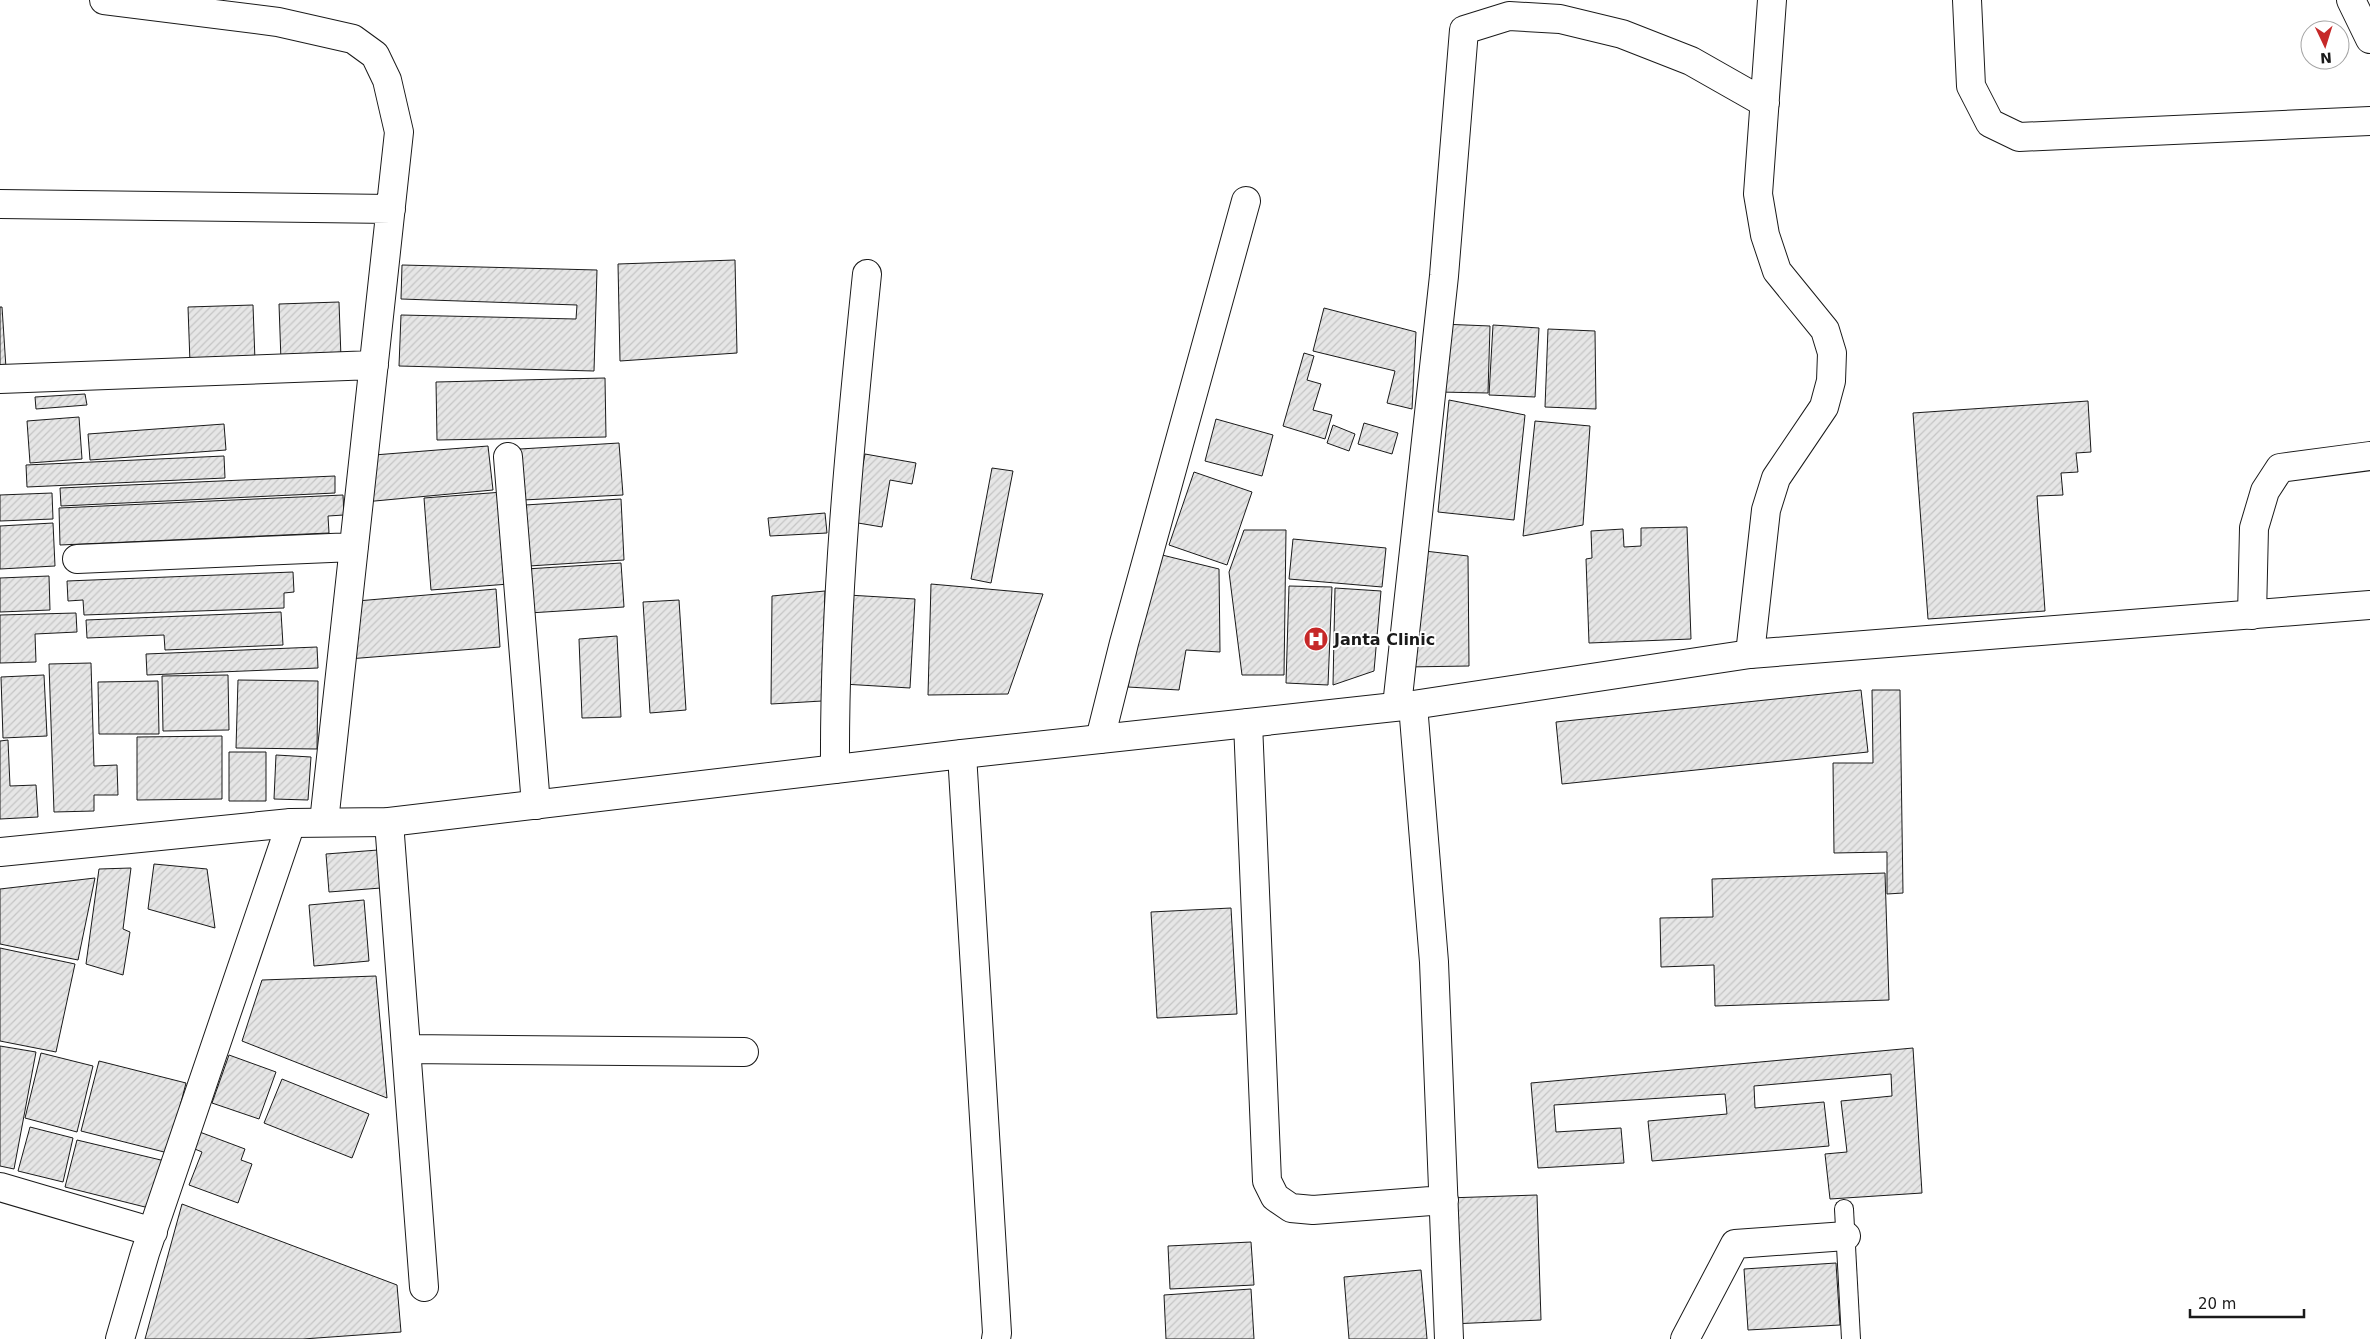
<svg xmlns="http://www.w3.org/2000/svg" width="2370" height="1339" font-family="'DejaVu Sans',sans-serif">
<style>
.building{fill:url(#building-hatch);stroke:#1a1a1a}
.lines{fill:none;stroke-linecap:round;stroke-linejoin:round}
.service-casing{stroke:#1a1a1a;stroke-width:20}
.minor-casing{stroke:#1a1a1a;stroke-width:30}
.tertiary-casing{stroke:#1a1a1a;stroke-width:30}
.service{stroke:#fff;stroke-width:18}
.minor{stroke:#fff;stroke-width:28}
.tertiary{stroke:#fff;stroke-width:28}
.labels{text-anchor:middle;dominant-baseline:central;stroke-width:4;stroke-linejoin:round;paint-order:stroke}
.poi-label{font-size:16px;font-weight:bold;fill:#1a1a1a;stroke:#fff;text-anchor:start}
</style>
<defs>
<pattern id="building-hatch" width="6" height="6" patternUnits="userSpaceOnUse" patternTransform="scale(1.25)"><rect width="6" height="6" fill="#e6e6e6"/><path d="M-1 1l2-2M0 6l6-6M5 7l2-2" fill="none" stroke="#c5c5c5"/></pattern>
</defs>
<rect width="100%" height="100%" fill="#fff"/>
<path class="building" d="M735,260L737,353L620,361L618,264Z
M402,265L597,270L594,371L399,366L401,315L576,319L577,305L401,299Z
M339,302L341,358L281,361L279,304Z
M253,305L255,361L190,363L188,307Z
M0,307H2L6,368H0Z
M1324,308L1416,332L1412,409L1387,403L1395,371L1313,351Z
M1441,324L1490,326L1488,393L1439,392Z
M1493,325L1539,328L1535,397L1489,395Z
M1548,329L1595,331L1596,409L1545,407Z
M1304,353L1314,356L1307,380L1321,384L1313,410L1332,415L1325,439L1283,426Z
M605,378L606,437L437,440L436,382Z
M85,394L87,405L36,409L35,397Z
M1449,400L1525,415L1514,520L1438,512Z
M2088,401L2091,452L2076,453L2078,472L2061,473L2063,495L2037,496L2045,611L1928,619L1913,413Z
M79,417L82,459L30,463L27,421Z
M1216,419L1273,435L1262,476L1205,461Z
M1535,421L1590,426L1583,525L1523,536Z
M1364,423L1398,433L1392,454L1358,444Z
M224,424L226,450L90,460L88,434Z
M1333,425L1355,434L1349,451L1327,443Z
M619,443L623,495L523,500L520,449Z
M488,446L493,490L364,502L374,455Z
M865,454L916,463L912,484L890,480L882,527L852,522Z
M224,456L225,478L27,487L26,465Z
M992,468L1013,471L991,583L971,579Z
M1194,472L1252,492L1227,565L1169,545Z
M335,476V493L61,506L60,488Z
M503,492L509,584L431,590L424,498Z
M52,493L53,519L0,521V495Z
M343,495L344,515L328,516L329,533L60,545L59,508Z
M621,499L624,560L529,566L525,505Z
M825,513L827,533L770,536L768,518Z
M53,523L55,566L0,569V526Z
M1687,527L1691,639L1589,643L1586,559L1592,558L1591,531L1623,529L1624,547L1641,546V528Z
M1244,530H1286L1284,675H1242L1229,572Z
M1293,539L1386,548L1382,587L1289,579Z
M1416,550L1468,556L1469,666L1406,667Z
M1154,553L1219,569L1220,652L1186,650L1179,690L1128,687Z
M621,563L624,607L529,613L526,569Z
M293,572L294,592L284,593V608L84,615L83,600L68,601L67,581Z
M49,576L50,610L0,612V578Z
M931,584L1043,594L1008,694L928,695Z
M1289,586L1332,587L1328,685L1286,683Z
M1335,588L1381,591L1374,671L1333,685Z
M496,589L500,647L348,659L357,601Z
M825,591L822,701L771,704L772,596Z
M848,595L915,599L910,688L843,684Z
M679,600L686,710L650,713L643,602Z
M281,612L283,645L165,650L164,635L87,638L86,620Z
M76,613L77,632L35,634L36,662L0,663V615Z
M617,636L621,717L582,718L579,639Z
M317,647L318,668L147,675L146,654Z
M91,663L94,766L117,765L118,795H94V811L54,812L49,664Z
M44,675L47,736L3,738L1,677Z
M228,675L229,730L163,731L162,676Z
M238,680L318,681L317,749L236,748Z
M158,681L159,734H99L98,682Z
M1861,690L1868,752L1562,784L1556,722Z
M1872,690H1900L1903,893L1887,894V852L1834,853L1833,763H1873Z
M222,736V799L137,800V737Z
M8,740L10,786L36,785L38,817L0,819V741Z
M229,752H266V801H229Z
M276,755L311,757L308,800L274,799Z
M378,850L381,888L329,892L326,854Z
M154,864L207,869L215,928L148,909Z
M131,868L123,929L130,932L123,975L86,964L99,869Z
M1885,873L1889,1000L1715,1006L1714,965L1661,967L1660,918L1713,917L1712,879Z
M95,878L78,960L0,944V889Z
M364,900L369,961L314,966L309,905Z
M1231,908L1237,1014L1157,1018L1151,912Z
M0,948L75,964L56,1052L0,1041Z
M376,976L387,1098L242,1041L262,980Z
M0,1046L36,1052L14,1169L0,1166Z
M1913,1048L1922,1193L1830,1199L1825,1154L1847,1152L1841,1101L1892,1096L1891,1074L1754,1086L1755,1108L1824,1102L1829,1146L1652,1161L1648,1121L1727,1114L1725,1094L1554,1105L1556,1132L1621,1128L1624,1163L1538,1168L1531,1083Z
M41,1053L93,1066L77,1132L25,1118Z
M229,1055L276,1072L259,1119L212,1103Z
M99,1061L186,1083L168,1153L81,1131Z
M282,1079L369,1114L352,1158L264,1123Z
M30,1127L73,1138L63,1182L18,1171Z
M197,1131L245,1149L241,1160L252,1164L238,1203L189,1185L202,1152L190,1147Z
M77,1140L165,1161L153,1209L65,1187Z
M1537,1195L1541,1320L1451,1324L1447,1198Z
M182,1204L397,1285L401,1332L303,1339H145Z
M1251,1242L1254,1285L1170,1289L1168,1246Z
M1836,1263L1840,1325L1748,1330L1744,1269Z
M1421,1270L1427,1339H1349L1344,1277Z
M1251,1289L1254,1339H1166L1164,1295Z"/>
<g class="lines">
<defs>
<path id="service" d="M1844,1209L1851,1339"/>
<path id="minor" d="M104,0L278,22L353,39L375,55L387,80L399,132L324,822
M1967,0L1971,86L1990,123L2019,137L2370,121
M2351,0L2370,39
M0,204L391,209
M0,379L374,365
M508,457L536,805
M77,559L354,547
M2252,615L2254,528L2265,491L2280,468L2370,456
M1750,654L1766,510L1776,478L1824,407L1831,381L1832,353L1825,330L1777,271L1765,235L1758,194L1772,0
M1413,705L1434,962L1449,1339
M1397,706L1444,276L1464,30L1509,16L1560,19L1622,34L1691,61L1765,103
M1248,723L1267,1181L1275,1197L1291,1208L1313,1210L1444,1200
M1100,739L1124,643L1246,201
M962,754L997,1333L996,1339
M835,769C834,603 850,439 867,274
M389,822L424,1287
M406,1049L744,1052
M0,1187L153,1232
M120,1339L145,1253L291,823
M1685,1339L1735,1244L1846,1236"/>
<path id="tertiary" d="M0,852L291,823L389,822L962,754L1413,705L1750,654L2370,605"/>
</defs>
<use href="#service" class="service-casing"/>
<use href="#minor" class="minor-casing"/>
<use href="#tertiary" class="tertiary-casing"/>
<use href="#service" class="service"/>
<use href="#minor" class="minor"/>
<use href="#tertiary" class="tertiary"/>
</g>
<defs>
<symbol id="hospital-disc" viewBox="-11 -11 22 22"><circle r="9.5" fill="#c62828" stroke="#fff"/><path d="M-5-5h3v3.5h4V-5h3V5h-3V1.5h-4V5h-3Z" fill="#fff"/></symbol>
</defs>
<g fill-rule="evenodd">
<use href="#hospital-disc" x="1302" y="625" width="28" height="28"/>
</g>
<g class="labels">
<g class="poi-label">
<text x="1334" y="639">Janta Clinic</text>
</g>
</g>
<g transform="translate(2325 45) rotate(176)"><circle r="24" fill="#ffffff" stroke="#a3a3a3"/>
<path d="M0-4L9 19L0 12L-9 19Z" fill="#c62828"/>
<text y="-8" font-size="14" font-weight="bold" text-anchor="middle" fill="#1a1a1a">N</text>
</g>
<path d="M2190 1309v8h114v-8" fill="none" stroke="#1a1a1a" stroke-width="2.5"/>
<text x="2198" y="1309" font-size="15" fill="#1a1a1a" stroke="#ffffff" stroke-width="4" paint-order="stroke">20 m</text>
</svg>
